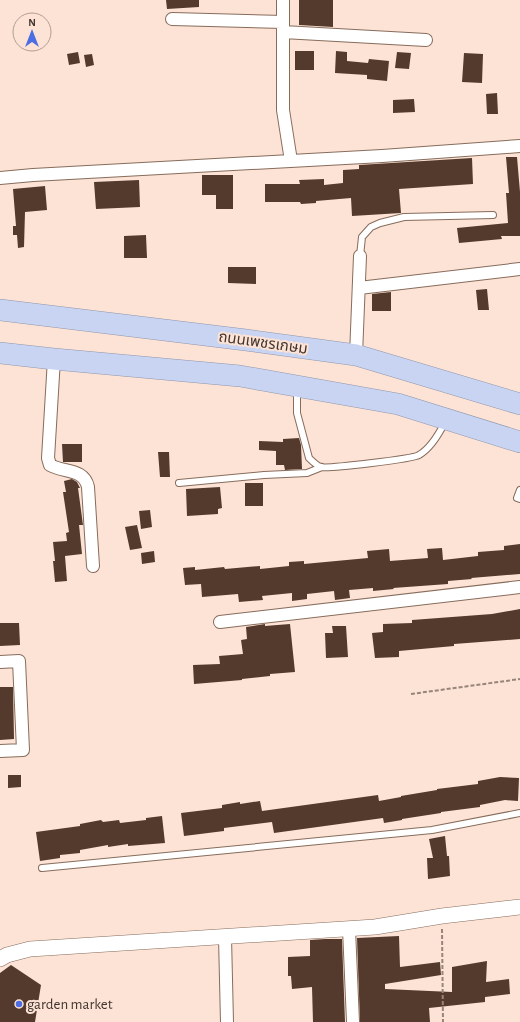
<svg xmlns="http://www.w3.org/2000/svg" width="520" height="1022" font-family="'Alegreya Sans','Noto Sans Thai',sans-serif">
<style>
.building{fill:#533a2c}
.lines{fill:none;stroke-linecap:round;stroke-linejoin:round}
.service-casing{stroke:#876c5c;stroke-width:8}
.minor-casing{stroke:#876c5c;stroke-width:14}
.tertiary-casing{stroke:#876c5c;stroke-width:16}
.trunk-casing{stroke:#9196ab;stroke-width:22}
.path{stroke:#97857b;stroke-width:2;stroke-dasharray:4 2;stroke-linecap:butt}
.service{stroke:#fff;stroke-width:6}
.minor{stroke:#fff;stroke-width:12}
.tertiary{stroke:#fff;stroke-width:15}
.trunk{stroke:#c8d4f2;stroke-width:21}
.poi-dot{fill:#4c6ee2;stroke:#fce3d5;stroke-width:1.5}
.labels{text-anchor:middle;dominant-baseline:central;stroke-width:4;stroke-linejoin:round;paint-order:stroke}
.street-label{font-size:15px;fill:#42352f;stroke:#fce3d5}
.poi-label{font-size:15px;fill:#42352f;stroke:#fce3d5;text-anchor:start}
</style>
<rect width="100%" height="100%" fill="#fce3d5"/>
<path class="building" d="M166,0H199V7L167,9Z
M299,0H333V27L299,25Z
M295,51H314V70H295Z
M336,51L347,52V61L368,63L369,59L389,61L387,81L367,79V75L335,73Z
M78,52L80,63L69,65L67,54Z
M397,52L411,53L409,69L395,68Z
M464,53L483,54L482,83L462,82Z
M92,54L94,65L86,67L84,55Z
M497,93L498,114H487L486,94Z
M414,99L415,112L393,113V100Z
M506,157H517L520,192V236H501L502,239L459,243L457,228L508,223L506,193H509Z
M472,158L473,184L399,189L401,213L352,216L351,198L316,201V203L301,204L300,202H265V184H300L299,180L324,179V185L343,183V170L359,169V165Z
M202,175H233V209H216V195H202Z
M139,180L140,207L96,209L94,182Z
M45,186L47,210L25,212L24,247L18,248L17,235H13V226H16L13,189Z
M146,235L147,258H124V236Z
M228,267H256V284L228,283Z
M487,289L489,310H478L476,290Z
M391,292V311H372V294Z
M299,438L301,445L302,469L285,470L284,465H276V451L259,450V441L283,442V439Z
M62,444H82V462H63Z
M158,452H169L170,477H160Z
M72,479L77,482L80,488H78L83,525H79L82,554L65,556L67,581L55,582L53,561H55L53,542L67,541L66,533L69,532L63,492H66L64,481Z
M245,483H263V506H245Z
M220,487L222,508L218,509V514L187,516L186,489Z
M150,510L152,527L141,529L139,511Z
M137,525L142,548L130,550L125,527Z
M520,544V574L471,578L472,579L448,581V584L393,588L394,589L373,591V588L349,590L350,598L335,600L334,591L307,594V599L292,601V593L262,596L263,600L239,602L238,594L202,597L201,584L185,585L183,568L195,567V570L224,567L225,569L260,566V569L289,566V562L304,561V564L368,558L367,551L389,549L390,561L428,558L427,549L442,548L443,560L478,556V552L504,550V546Z
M154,551L155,562L142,564L141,553Z
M520,609V639L454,644V646L399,651V657L375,658L372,633L383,632V624L412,623V620L492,614Z
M0,623H19L20,645L0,646Z
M265,624V626L290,624L295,672L270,674V676L242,679V680L194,684L193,665L220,664L219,656L243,654L241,640L247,639L246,627Z
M332,626H346L348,657L326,658L325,633H333Z
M0,687H13L14,739L0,740Z
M8,775H21V787L8,788Z
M500,777L519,778L518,801L505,800L480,805V807L441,812V813L402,819V820L384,823L383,818L274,833L272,822L224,828V831L184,836L181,813L222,808V805L240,802V804L260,801L262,811L378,795L379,801L401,797V796L437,790V789L478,784V781Z
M162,816L165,843L128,846V844L108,847V845L80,850V853L60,855V858L40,861L36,832L80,826V824L101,820L103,822L119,820L120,823L146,820V818Z
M445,836L447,856H449L450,876L428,879L427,858H433L429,839Z
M399,936L400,967L440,962L441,975L385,984V989L452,992V967L487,961L486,982L509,979L510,994L485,997V1002L429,1008L430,1022H360L357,938Z
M325,939H342L345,1022H313L312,987L292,989L291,976H288V957L310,956V940Z
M11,965L41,985L35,1022H0V973Z"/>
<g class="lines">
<defs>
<path id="service" d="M360,256L362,237L371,227L380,223L404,217L493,215
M297,390V413L309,458C312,461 317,466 321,467C327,469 413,459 419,455C431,448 439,434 445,422
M179,483L264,475L307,473L322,467
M520,490L517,498L520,499
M42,868L432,830L520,813"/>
<path id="minor" d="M283,0V110L291,161
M172,19L283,22
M283,32L426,40
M0,178L33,175L382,156L520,146
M359,288L520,269
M356,355L360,256
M54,359L48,458L50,465C64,473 84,468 88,487L93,566
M220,622L520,587
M0,662L19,661L23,750L0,751
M349,929L353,1022
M225,937L227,1022"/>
<path id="tertiary" d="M0,959L7,955L30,949L375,927L442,916L520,907"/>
<path id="trunk" d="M0,310L246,340L356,355L520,404
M0,353L54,359L240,376L398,404L520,442"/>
</defs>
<use href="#service" class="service-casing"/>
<use href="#minor" class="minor-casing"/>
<use href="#tertiary" class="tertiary-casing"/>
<use href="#trunk" class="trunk-casing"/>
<path class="path" d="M411,694L520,679
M442,929L443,1022"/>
<use href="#service" class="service"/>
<use href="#minor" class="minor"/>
<use href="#tertiary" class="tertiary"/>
<use href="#trunk" class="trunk"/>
</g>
<circle class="poi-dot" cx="19" cy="1004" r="4"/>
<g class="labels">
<g class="street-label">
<text transform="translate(263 343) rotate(8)">ถนนเพชรเกษม</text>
</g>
<g class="poi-label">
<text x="27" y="1004">garden market</text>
</g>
</g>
<g transform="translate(32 32)"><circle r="19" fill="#fce3d5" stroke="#b29d93"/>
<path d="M0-3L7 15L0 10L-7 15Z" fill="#4c6ee2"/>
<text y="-6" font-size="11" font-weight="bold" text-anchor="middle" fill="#42352f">N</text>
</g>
</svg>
